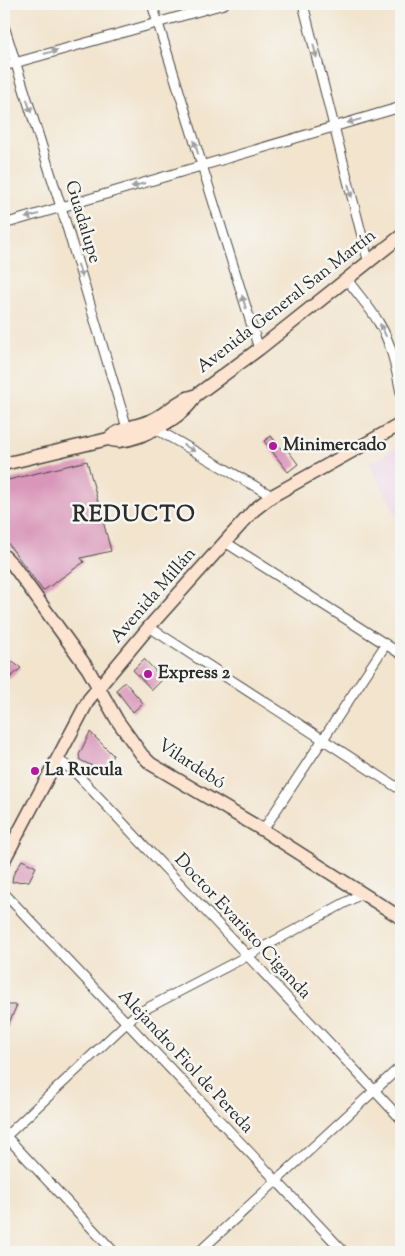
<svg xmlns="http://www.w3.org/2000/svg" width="405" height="1256" font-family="'Sorts Mill Goudy',serif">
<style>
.built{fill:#edd0e9}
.building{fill:#d996ba}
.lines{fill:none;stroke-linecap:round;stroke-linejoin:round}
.street-casing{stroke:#494743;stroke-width:11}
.secondary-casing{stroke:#494743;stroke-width:15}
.street{stroke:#fff;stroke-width:9}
.secondary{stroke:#fde4d1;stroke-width:12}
.oneway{fill:#a0a0a0}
.poi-dot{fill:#b5179e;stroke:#f6f6f2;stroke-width:2}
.labels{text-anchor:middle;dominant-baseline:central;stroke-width:5;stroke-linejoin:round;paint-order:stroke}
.street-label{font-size:18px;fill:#2b2b2b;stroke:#f6f6f2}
.poi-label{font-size:18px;font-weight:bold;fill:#2b2b2b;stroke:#f6f6f2;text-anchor:start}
.district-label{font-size:22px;font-weight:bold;letter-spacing:1px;fill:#2b2b2b;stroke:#f6f6f2}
</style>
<rect width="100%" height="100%" fill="#f6f6f2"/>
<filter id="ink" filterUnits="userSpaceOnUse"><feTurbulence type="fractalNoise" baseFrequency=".02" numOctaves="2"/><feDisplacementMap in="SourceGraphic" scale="10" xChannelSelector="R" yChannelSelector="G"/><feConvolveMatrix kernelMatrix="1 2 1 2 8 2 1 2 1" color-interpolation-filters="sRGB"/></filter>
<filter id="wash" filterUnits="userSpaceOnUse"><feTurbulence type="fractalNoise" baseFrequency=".0096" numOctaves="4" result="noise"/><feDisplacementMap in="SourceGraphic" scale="20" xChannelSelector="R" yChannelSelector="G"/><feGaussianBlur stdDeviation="1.12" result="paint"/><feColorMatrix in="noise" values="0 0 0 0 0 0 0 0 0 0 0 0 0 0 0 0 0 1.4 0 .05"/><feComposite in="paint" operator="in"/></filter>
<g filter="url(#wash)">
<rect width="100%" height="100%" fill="#f2e4cd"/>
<path class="built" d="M401,445V523L369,464Z"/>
<g id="blocks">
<path class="building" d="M271,436L283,451L286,448L298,464L288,472L264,441Z
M87,461L111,551L81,558L84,562L43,591L4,538V481Z
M4,656L21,668L4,683Z
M144,659L163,679L152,690L133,670Z
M125,682L143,703L133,712L116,690Z
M90,732L113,755L104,772L80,760L79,755Z
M22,860L36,867L29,881L12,882L13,875Z
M4,1005H17L4,1034Z"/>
</g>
</g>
<g filter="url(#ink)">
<use href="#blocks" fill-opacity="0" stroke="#494743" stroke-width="1"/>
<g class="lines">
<defs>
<path id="street" d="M152,4L259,349
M303,4L367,256L370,260
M4,26L61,207L127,428
M4,66L224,4
M4,224L401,107
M347,279C357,294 370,307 379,323C392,344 396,369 401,393
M155,424L156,429L272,496
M225,542L401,654
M149,627L401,790
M57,759L74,771L401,1119
M263,830L386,644
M4,893L344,1252
M4,1134L114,1252
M4,1138L136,1014L247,956L363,893
M199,1252L401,1066"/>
<path id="secondary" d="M108,439C122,426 138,427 154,419C169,412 178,399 195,396L259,349L401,236
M4,464L108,439C111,440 116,441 119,441C142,439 185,417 195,396
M4,556L13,565L88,669L117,720L142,755L151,764L263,830L401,918
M4,860L89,699L149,627L225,542L254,510L272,496L401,424"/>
</defs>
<use href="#street" class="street-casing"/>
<use href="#secondary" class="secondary-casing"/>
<use href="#street" class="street"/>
<use href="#secondary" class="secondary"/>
</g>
<defs><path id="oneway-solid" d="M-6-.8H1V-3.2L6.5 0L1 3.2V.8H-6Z" transform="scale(1.25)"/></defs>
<g class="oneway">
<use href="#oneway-solid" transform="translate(315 51) rotate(76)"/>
<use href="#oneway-solid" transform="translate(51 52) rotate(-16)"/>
<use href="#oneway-solid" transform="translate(29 106) rotate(72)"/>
<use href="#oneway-solid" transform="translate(354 121) rotate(164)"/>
<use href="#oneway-solid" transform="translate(196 147) rotate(-107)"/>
<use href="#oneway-solid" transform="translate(138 185) rotate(164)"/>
<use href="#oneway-solid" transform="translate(350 191) rotate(76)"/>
<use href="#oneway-solid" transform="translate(32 216) rotate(164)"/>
<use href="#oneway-solid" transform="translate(80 271) rotate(73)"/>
<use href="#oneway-solid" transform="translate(244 302) rotate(-107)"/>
<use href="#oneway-solid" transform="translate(383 330) rotate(-116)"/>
<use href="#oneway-solid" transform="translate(189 448) rotate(30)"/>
</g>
</g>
<g class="poi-dot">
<circle cx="273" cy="446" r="5"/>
<circle cx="148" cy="674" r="5"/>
<circle cx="35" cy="771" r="5"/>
</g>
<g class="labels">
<g class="street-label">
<text transform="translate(82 222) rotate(73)">Guadalupe</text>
<text transform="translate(287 302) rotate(-38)">Avenida General San Martín</text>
<text transform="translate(154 596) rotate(-49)">Avenida Millán</text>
<text transform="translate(191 765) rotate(33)">Vilardebó</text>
<text transform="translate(242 927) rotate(47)">Doctor Evaristo Ciganda</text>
<text transform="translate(185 1062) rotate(47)">Alejandro Fiol de Pereda</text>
</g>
<g class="poi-label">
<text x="283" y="446">Minimercado</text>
<text x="158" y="674">Express 2</text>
<text x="45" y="771">La Rucula</text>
</g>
<g class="district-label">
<text x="134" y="516">REDUCTO</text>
</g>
</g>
<rect width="405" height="1256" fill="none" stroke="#f6f6f2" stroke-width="20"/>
</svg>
